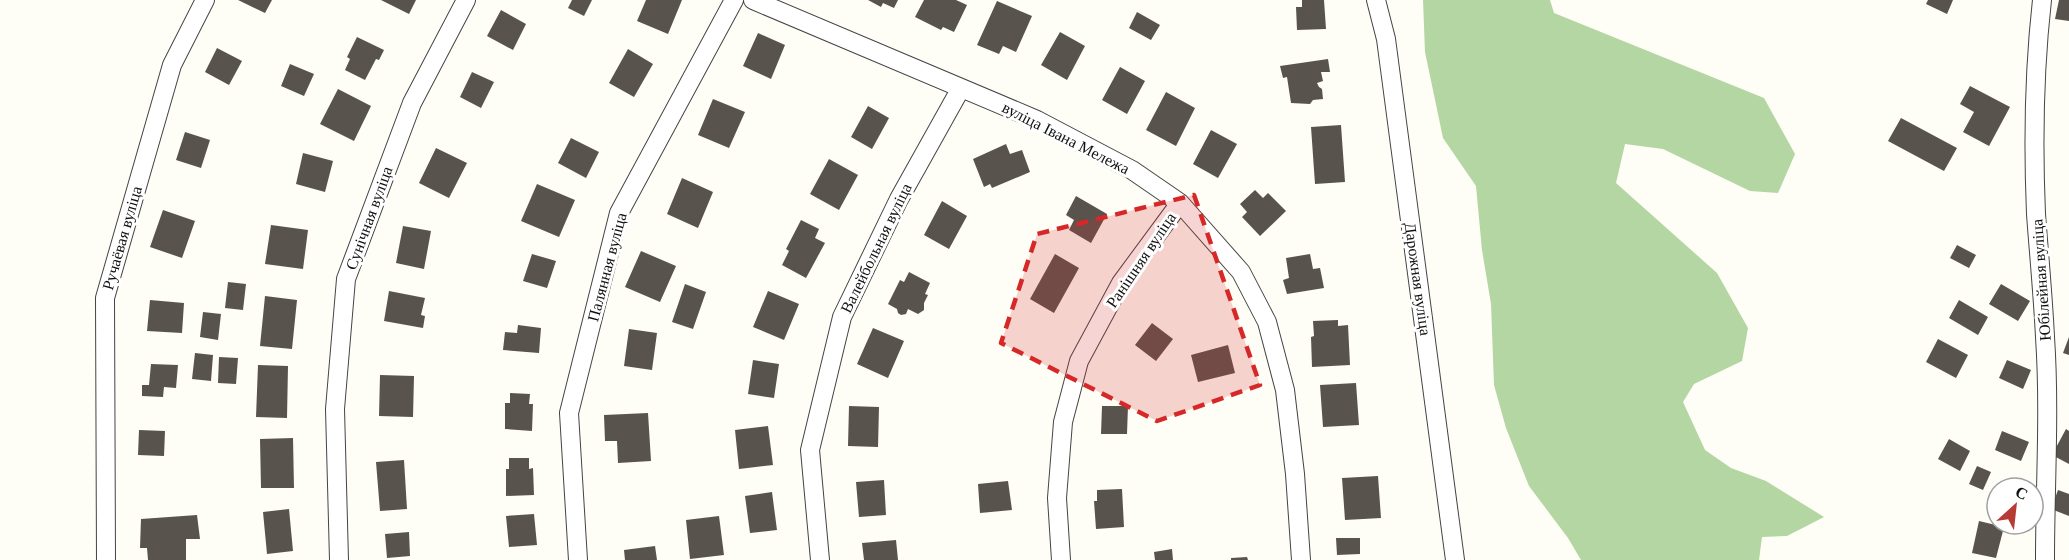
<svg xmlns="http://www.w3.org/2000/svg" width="2069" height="560" font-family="'Times New Roman',serif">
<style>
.forest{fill:#b4d6a2}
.building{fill:#59534e}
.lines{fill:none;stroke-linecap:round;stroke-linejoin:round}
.minor-casing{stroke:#444;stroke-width:20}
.minor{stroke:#fff;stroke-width:18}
.marked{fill:#d62828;fill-opacity:0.2;stroke:#d62828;stroke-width:4.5;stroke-dasharray:12 8;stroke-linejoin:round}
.labels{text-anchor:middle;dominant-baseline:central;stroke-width:6;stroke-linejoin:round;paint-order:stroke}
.street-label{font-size:16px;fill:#111;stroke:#fff}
</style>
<rect width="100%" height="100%" fill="#fefdf6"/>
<path class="forest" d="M1423,0H1550L1554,13L1764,98L1795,154L1778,193L1750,191L1663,149L1625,144L1616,183L1717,273L1748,328L1742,361L1694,384L1683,402L1705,450L1731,468L1766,481L1824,517L1787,536L1762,537L1759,560H1581L1568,538L1529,486L1506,428L1494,385L1491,304L1482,250L1476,186L1443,138L1425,52Z"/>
<path class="building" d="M238,0H272L265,13Z
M381,0H416L409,14Z
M572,0H592L584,16L568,8Z
M646,0H682L668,34L637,21Z
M868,0H898L894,8L883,3L881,7Z
M924,0H956L967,5L954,32L943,27L941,30L915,17Z
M1302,0H1324L1326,29L1297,30L1296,7H1302Z
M1928,0H1953L1947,14L1926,4Z
M2059,0H2069V21L2055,19Z
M997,1L1032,16L1016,52L1003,46L999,54L977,45Z
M501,10L526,24L513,50L487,36Z
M1137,12L1160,25L1151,40L1129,28Z
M1060,32L1085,46L1067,80L1041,65Z
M758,33L785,45L771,79L743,66Z
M357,37L384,50L379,60L376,59L365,80L345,70L350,59L347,57Z
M217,48L242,61L229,85L205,72Z
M628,49L653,64L634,97L609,83Z
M1328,59L1330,72H1321L1323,81L1317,83L1319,87L1322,89L1323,99L1313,100L1310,104L1291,103L1287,77L1283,78L1280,66Z
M290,64L314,74L304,96L281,86Z
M1120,67L1145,81L1127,114L1102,100Z
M472,72L494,82L481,108L460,97Z
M1970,86L2010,107L1989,146L1963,132L1974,112L1960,104Z
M338,89L371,106L354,141L320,124Z
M1166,92L1195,108L1176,146L1146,130Z
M713,99L745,112L729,148L698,135Z
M868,106L889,118L872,149L851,137Z
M1901,118L1957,148L1944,171L1888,141Z
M1341,125L1345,182L1315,184L1311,127Z
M1211,130L1237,144L1218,178L1193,164Z
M185,132L210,140L201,168L176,160Z
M571,138L599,152L586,178L558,163Z
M1006,144L1010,154L1022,150L1030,172L992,188L990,184L984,187L973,159Z
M436,148L467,163L449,198L419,183Z
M303,153L333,161L325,192L296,184Z
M829,159L858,175L839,210L810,194Z
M682,178L713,192L698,228L667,214Z
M537,184L575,200L559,237L521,221Z
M1255,190L1263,198L1268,193L1286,211L1260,236L1242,217L1247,212L1240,204Z
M1076,196L1107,214L1091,243L1069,230L1074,220L1066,215Z
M942,201L967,216L949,249L924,235Z
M163,210L195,221L182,258L150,247Z
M801,220L819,229L815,238L825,243L806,278L782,265L789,251L786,249Z
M271,225L308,230L303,269L265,264Z
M403,226L431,231L424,269L396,263Z
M1957,245L1976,255L1969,268L1950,258Z
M641,251L676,266L660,302L625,287Z
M532,254L556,261L547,288L523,281Z
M1055,254L1079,268L1054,313L1030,299Z
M1310,254L1313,269L1320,268L1324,288L1287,294L1283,280L1289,278L1286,258Z
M909,272L930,283L925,294L928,295L924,303V310L918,314L908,309L906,314L901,315L898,313L897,309L888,304L900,280L904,282Z
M228,282L246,284L243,310L225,308Z
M685,284L706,292L693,329L672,322Z
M2001,284L2030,301L2018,321L1989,304Z
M389,291L425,298L421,315L425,316L423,328L384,321Z
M768,291L799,304L784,340L753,327Z
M265,296L297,300L292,349L260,346Z
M150,300L184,303L182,333L147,331Z
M1959,300L1988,317L1978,335L1949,318Z
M203,312L221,314L218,340L200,337Z
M1338,320V326L1348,325L1350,365L1312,367L1311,337L1314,336L1313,321Z
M1152,323L1173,339L1156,361L1135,345Z
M518,325L541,328L539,353L503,350L505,332L517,333Z
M873,328L904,341L888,378L857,364Z
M629,329L657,333L652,370L624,366Z
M2069,337V355L2063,353Z
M1938,339L1968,355L1956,378L1926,362Z
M1228,345L1235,373L1198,382L1191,355Z
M195,353L213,355L211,381L192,379Z
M219,357L238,358L236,384L218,383Z
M753,360L779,364L774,398L748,394Z
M2007,360L2031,370L2023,389L1999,378Z
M151,364L178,365L176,388L164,387L163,397L142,396V385H149Z
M258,365L288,366L287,418L256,417Z
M380,375L414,376L413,417L379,416Z
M1356,383L1359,425L1323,427L1320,385Z
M510,393L530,394L529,404H533L532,431L505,429V403H510Z
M849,406L879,407L878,447L848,446Z
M1102,406H1128L1127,434H1101Z
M648,413L651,461L618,463L617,441H605L604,415Z
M768,426L773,465L739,469L735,430Z
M2066,429L2069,431V464L2052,455Z
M139,430L165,431L164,456L138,455Z
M2002,431L2029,442L2021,461L1995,450Z
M293,438L294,488H261L260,439Z
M1949,439L1970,451L1960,471L1938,459Z
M509,458H529V469L533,468L534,495L506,496V469H509Z
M404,460L407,509L380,511L376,462Z
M1977,466L1991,472L1983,490L1969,484Z
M1378,476L1381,518L1345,520L1342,478Z
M884,480L886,515L859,517L856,482Z
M1008,481L1012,510L980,513L978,484Z
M1122,489L1124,527L1096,529L1094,501H1097V490Z
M2058,490L2069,494V516L2051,509Z
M772,492L777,530L750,533L745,496Z
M289,509L293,551L267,554L263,512Z
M534,514L537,545L509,547L506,516Z
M197,515L200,539H186V560H148L147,548H140L141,519Z
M719,516L724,555L690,559L686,520Z
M1979,521L2004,527L1996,558L1972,553Z
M409,532L410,556L387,558L385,534Z
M1336,538H1360V554L1337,555Z
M896,540L898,560H864L862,543Z
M655,546L657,560H625L624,550Z
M1172,549L1173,560H1155L1154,552Z
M1247,557L1248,560H1231V558Z"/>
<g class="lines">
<defs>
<path id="minor" d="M753,0L1037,120L1132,170L1180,203L1241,272L1267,322L1285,390L1295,474L1301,560
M1376,0L1386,39L1455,560
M2042,0C2034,71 2033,143 2036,214C2039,255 2043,296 2045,337C2050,411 2045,485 2045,560
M106,560L105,298L172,65L205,0
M339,560L335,409L346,279L412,103L466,0
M578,560L569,413L619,213L734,0
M820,560L810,450L842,317L899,199L961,88
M1061,560L1057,498L1063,422L1079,361L1121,283L1180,203"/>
</defs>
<use href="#minor" class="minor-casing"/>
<use href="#minor" class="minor"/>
</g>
<path class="marked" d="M1194,195L1260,385L1157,421L1001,343L1037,234Z"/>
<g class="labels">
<g class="street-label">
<text transform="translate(1066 138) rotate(27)">вуліца Івана Мележа</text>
<text transform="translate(369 218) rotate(-70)">Сунічная вуліца</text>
<text transform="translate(122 238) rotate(-74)">Ручаёвая вуліца</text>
<text transform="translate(876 248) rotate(-64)">Валейбольная вуліца</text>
<text transform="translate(1141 260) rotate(-56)">Ранішняя вуліца</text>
<text transform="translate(607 267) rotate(-75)">Палянная вуліца</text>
<text transform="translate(1418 279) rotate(82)">Дарожная вуліца</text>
<text transform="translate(2041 280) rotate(-94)">Юбілейная вуліца</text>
</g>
</g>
<g transform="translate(2015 506) rotate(27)"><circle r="28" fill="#ffffff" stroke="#a0a0a0" stroke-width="1.5"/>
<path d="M0-4.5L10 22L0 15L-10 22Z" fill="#b63b34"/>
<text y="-9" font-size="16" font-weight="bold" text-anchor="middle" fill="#111111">С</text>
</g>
</svg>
